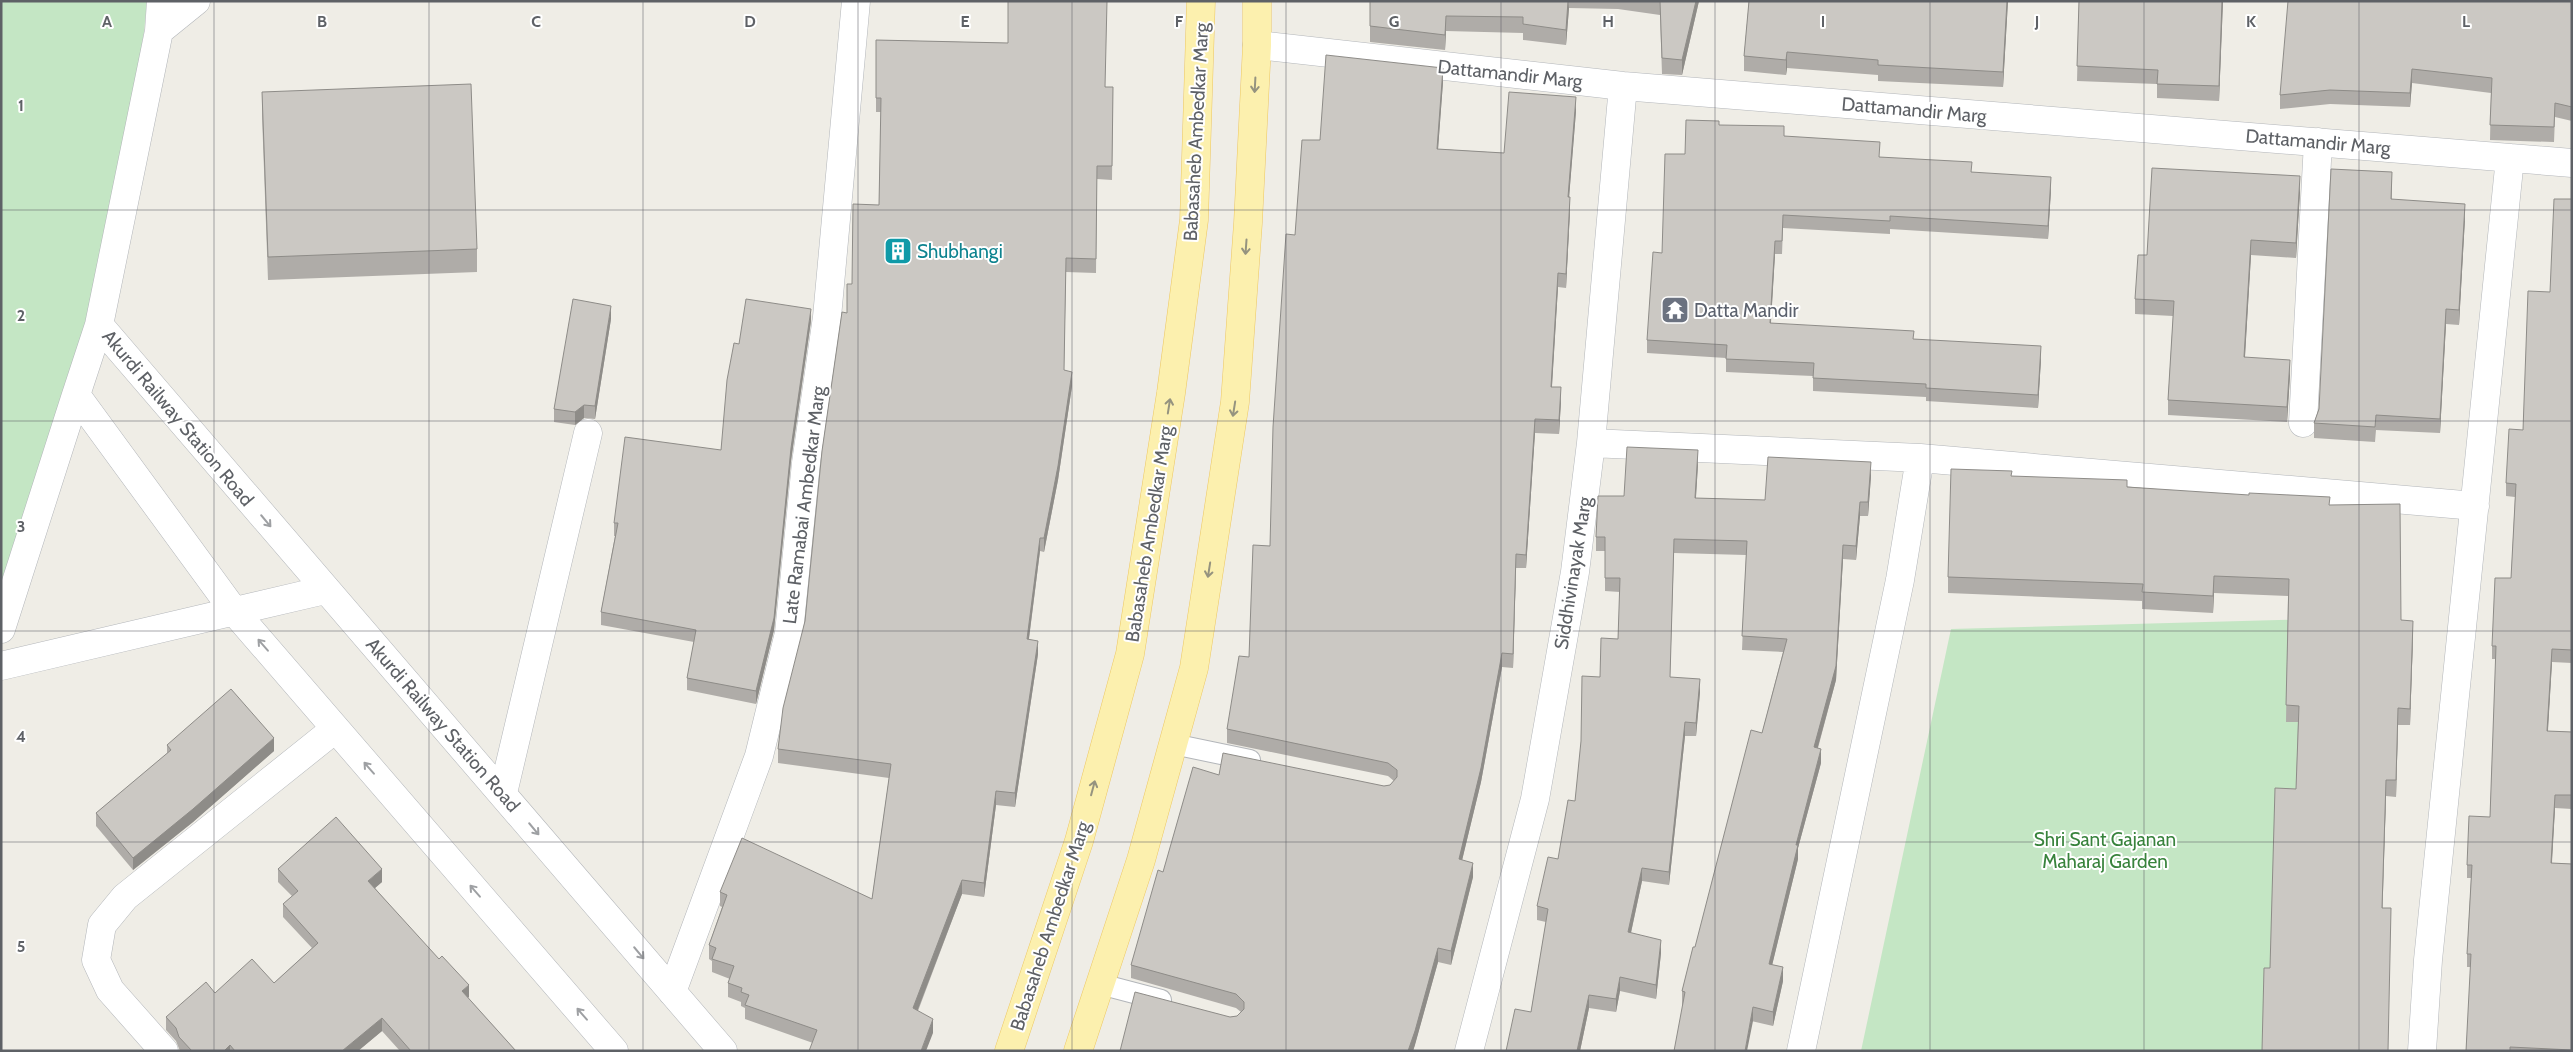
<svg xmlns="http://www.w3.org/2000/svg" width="2573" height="1052" font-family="Cabin,sans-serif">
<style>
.green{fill:#c4e6c4}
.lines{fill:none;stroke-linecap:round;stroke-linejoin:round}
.lane-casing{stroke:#b3b6ba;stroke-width:22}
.street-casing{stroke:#b3b6ba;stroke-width:29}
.primary-casing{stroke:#edc762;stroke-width:29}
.lane{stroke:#fff;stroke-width:20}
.street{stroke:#fff;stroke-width:28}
.primary{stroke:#fcf0ae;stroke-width:28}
.wall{fill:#afaca8}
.shaded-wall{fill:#8e8c88}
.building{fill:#cbc8c3;stroke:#8e8c88}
.oneway{stroke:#95937f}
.oneway2{stroke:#9ea0a3}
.grid{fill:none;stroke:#5e6166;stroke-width:1;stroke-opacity:0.55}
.labels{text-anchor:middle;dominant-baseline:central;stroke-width:4;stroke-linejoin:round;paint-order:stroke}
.street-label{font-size:19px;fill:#5e6166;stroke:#fff}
.culture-label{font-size:19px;fill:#0d838f;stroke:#fff;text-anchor:start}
.worship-label{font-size:19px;fill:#5b616d;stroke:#fff;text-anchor:start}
.park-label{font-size:19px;fill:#38833c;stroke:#fff}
.grid-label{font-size:16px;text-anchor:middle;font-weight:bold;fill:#5e6166;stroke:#fff;stroke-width:4;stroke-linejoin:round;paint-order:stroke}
</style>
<rect width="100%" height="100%" fill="#efede6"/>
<path class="green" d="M1,1H147L144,32L94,330L1,618Z
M2319,619L2288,1051H1861L1951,629Z"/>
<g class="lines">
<defs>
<path id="lane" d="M1173,744L1250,760
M1100,984L1161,1000"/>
<path id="street" d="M161,1L159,31L99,325L76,395L234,611L614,1051
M159,31L196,1
M1257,45L1623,86L2572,163
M99,325L723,1051
M2303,423L2318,142
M1591,443L1920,458L2475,506
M1,629L76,395
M1,666L325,590
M503,793L588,433
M672,992L759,756L789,633L806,463L827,317L856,1
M164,1051L110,990L96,960L102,925L125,897L335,729
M1469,1051L1535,799L1575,572L1591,443L1623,86
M1801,1051L1900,580L1920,458
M2422,1051L2428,960L2510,158"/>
<path id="primary" d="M1009,1051L1079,841L1130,654L1171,393L1194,220L1201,1
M1078,1051L1141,860L1194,668L1235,402L1248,223L1257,45V1"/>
</defs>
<use href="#lane" class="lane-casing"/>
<use href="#street" class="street-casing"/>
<use href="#primary" class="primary-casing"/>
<use href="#lane" class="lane"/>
<use href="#street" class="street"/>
<use href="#primary" class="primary"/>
</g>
<path class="wall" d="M1370,1H1699L1682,75L1662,74L1660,15L1618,9L1569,8L1566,45L1523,40V33L1446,31L1445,50L1370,42Z
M1749,1H2008L2003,87L1878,81V75L1787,68L1786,75L1744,71V56Z
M2079,1H2223L2219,101L2157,98V84L2077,81Z
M2572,1V121L2555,117L2554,142L2490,140L2491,93L2412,83L2410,107L2330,104L2280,109V95Z
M876,40L1008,43L1106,87H1113L1112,180L1097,179L1096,273L1066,272L1064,370L1072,386L1058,480L1044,552L1040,551L1029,639L1038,654L1015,807L996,805L984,897L962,894L918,1011L933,1033L813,1043L745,1019V1008L741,1006V1002L728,997V983L730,979L712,972V961L709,959V945L722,907L720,906V892L872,899L889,778L778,763V749L805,621L847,313L852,284L879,205L881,112H876Z
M1443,82L1438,149L1504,153L1576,111L1569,197L1570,211L1566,288L1558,287L1552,387L1561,401L1559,434L1535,433L1526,568H1516L1513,668L1502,667L1481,782L1462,860L1473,877L1451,965L1438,962L1413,1051H1120L1230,1017L1237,1016L1241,1012L1236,1008L1131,978V965L1163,872L1219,775L1384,786L1390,785L1394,781L1388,776L1227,743V729L1249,657L1270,546L1295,235L1320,140Z
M262,92L477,249V272L268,280L262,115Z
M1719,125L1784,136L1880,157L1972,172L2051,189L2048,239L1890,229V234L1783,228L1782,254H1775L1771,323L1914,339L2041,359L2038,408L1926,401V397L1813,391V376L1726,372V358L1647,353V340L1662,253L1685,154Z
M2392,186L2391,199L2465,218L2459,325L2446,324L2440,433L2376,430L2375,442L2314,438V423Z
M2300,192L2296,258L2251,255L2245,357L2290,375L2287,422L2168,415V400L2173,316L2135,314V299L2147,255Z
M2572,199V663L2552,662L2548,731L2572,732V809L2555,808L2552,863L2572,864V1051H2466L2471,967H2467V954L2471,878H2467V865L2490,817L2496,659H2492V646L2511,578L2515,497L2506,496V483L2523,430L2550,292Z
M611,319L595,419L584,418L575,425L554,422V409Z
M811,321L791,461L774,630L756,704L687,690V678L694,642L601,625V612L615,536H614V523L721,450L739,344Z
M1698,464L1696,498L1765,500L1871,476L1868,516H1860L1856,560L1843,559L1836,680L1818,748L1821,763L1798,848V859L1772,965L1783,981L1773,1026L1682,1005V991L1762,733L1783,652L1742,650L1746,555L1674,553L1670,677L1700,692L1696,736H1685L1669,885L1642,881L1631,933L1661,953L1656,999L1620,991L1616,1012L1589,1008L1580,1051H1506L1531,1012L1546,922L1537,920V906L1558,859L1575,801L1600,677L1618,639L1620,592L1605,591V551H1596V537L1624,496Z
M2012,476L2330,505L2401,620L2413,637L2410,725H2398L2396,797L2386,796L2382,908L2270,968L2296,789L2298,722H2286L2288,596L2214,593L2213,613L2142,609V601L1948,593V577Z
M167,745L274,751L193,822L133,870L96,826V813L167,754Z
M278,869L382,882L375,888L468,998L516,1051H400L382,1031L358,1051H180L176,1041L166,1030V1017L215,993L274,983L312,948L283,917V904L292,896L278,882Z"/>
<path class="shaded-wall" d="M1568,1L1569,8L1566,45V30Z
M1696,1H1699L1682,75V60Z
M2007,1H2008L2003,87V72Z
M2222,1H2223L2219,101V86Z
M1446,16V31L1445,50V35Z
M1787,52V68L1786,75V60Z
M1443,68V82L1437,163V149Z
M2412,69V83L2410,107V93Z
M1576,97V111L1568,211V197Z
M2392,172V186L2391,214V199Z
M2300,176V192L2296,258V243Z
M2051,177V189L2048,239V226Z
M1570,197V211L1566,288V274Z
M2465,204V218L2459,325V310Z
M2251,240V255L2244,372V357Z
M1775,241V254L1770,336V323Z
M1558,273V287L1551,401V387Z
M611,306V319L595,419V406Z
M811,309V321L791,461L774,630L756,704V691Z
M2446,309V324L2440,433V419Z
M2041,346V359L2038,408V395Z
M2290,360V375L2287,422V407Z
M1072,372V386L1058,480L1044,552V538Z
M1561,387V401L1559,434V420Z
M584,405V418L575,425V412Z
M1535,419V433L1526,568V555Z
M1698,450V464L1695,511V498Z
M1871,462V476L1868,516V502Z
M1860,502V516L1856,560V546Z
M1040,538V551L1027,653V639Z
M1843,545V559L1836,680L1814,761V747Z
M1516,554V568L1513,668V654Z
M2214,576V593L2213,613V596Z
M2413,621V637L2410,725V709Z
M1038,641V654L1015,807V793Z
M2552,649V662L2547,744V731Z
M1502,653V667L1481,782L1459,873V859Z
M1700,679V692L1696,736V723Z
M2398,708V725L2396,797V780Z
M1685,722V736L1669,885V872Z
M274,738V751L193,822L133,870V858Z
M1821,749V763L1798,848V859L1769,978V964L1796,845Z
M2386,780V796L2382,924V908Z
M996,791V805L984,897V883Z
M2555,795V808L2551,876V863Z
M1473,863V877L1451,965V951Z
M1642,868V881L1628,946V932Z
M382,869V882L368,894V881Z
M962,880V894L913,1022V1008Z
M1661,940V953L1656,999V985Z
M1438,948V962L1415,1045L1413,1051H1408Z
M1783,967V981L1773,1026V1012Z
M1620,977V991L1616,1012V999Z
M469,985V997L462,1003V991Z
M1589,995V1008L1580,1051H1577Z
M1753,1007V1021L1747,1051H1745Z
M382,1018V1031L358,1051H342Z
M933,1019V1033L926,1051H921Z
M230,1045V1051H224Z"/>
<path class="building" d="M1008,1H1107L1105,87H1113L1112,166H1097L1096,259L1066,258L1064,370L1072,372L1058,466L1044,538H1040L1027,639L1038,641L1015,793L996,791L984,883L962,880L913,1008L933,1019L921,1051H809L817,1030L745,1005L749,995L741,992L742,988L728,983L734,966L712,959L716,948L709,945L727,895L720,892L742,838L872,899L891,764L778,749L783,708L805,621L822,451L842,312L847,313V284H852L853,204L879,205L881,98H876V40L1008,43Z
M1370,1H1568L1566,30L1523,24V17L1446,16L1445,35L1370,26Z
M1660,1H1696L1682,60L1662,58Z
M1749,1H2007L2003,72L1878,65V60L1787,52L1786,60L1744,56Z
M2079,1H2222L2219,86L2157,84L2158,70L2077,66Z
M2288,1H2572V107L2555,103L2554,127L2490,125L2492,78L2412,69L2410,93L2330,90L2280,95Z
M1326,55L1443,68L1437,149L1504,153L1509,92L1576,97L1568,197H1570L1566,274L1558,273L1551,387H1561L1559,420L1535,419L1526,555L1516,554L1513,654L1502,653L1481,768L1459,859L1473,863L1451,951L1438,948L1415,1031L1408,1051H1120L1135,992L1230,1017L1237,1016L1244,1009V1002L1236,994L1131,965L1158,870L1163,872L1193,767L1219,775L1223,753L1384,786L1390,785L1397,777V770L1388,763L1227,729L1239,656L1249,657L1253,545L1270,546L1273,427L1286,234L1295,235L1302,140H1320Z
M471,84L477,249L268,257L262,92Z
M1686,120L1719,121V125L1784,126V136L1880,142L1879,157L1972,162L1971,172L2051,177L2048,226L1890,216V221L1783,215L1782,241H1775L1770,323L1914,331L1913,339L2041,346L2038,395L1926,388V384L1813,378L1814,363L1726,359L1727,345L1647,340L1653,252L1662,253L1665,154H1685Z
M2152,168L2300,176L2296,243L2251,240L2244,357L2290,360L2287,407L2168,400L2174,301L2135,299L2138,255H2147Z
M2331,169L2392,172L2391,199L2465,204L2459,310L2446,309L2440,419L2376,415L2375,427L2314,423L2319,409Z
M2554,199H2572V650L2552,649L2547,731L2572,732V795H2555L2551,863L2572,864V1050L2510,1047V1051H2466L2471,954H2467L2472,865H2467L2469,816L2490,817L2496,646H2492L2495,578H2511L2516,484L2506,483L2509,429L2523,430L2528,291L2550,292Z
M573,299L611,306L595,406L584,405L575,412L554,409Z
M746,299L811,309L791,448L774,618L756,691L687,678L696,630L601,612L618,523H614L625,437L721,450L727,380L734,343L739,344Z
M1627,447L1698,450L1695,498L1765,500L1768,457L1871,462L1868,502H1860L1856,546L1843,545L1836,666L1814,747L1821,749L1796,845H1798L1769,964L1783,967L1773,1012L1753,1007L1745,1051H1674L1685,992L1682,991L1693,947H1695L1751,730L1762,733L1787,639L1742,636L1747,541L1674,539L1670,677L1700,679L1696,723L1685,722L1669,872L1642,868L1628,932L1661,940L1656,985L1620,977L1616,999L1589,995L1577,1051H1506L1515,1009L1531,1012L1548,909L1537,906L1548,857L1558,859L1568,800L1575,801L1581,741L1582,676L1600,677L1601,638L1618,639L1620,578H1605V537H1596L1598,496H1624Z
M1951,469L2012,471L2011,476L2127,480V487L2249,495V493L2330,497L2329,505L2400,504L2401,620L2413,621L2410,709L2398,708L2396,780H2386L2382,908H2391L2388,1051H2262L2264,968H2270L2275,788L2296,789L2299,706L2286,705L2289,579L2214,576L2213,596L2142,592L2143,584L1948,577Z
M231,689L274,738L193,809L133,858L96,813L171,750L167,745Z
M336,817L382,869L368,881L439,959L442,956L469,985L462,991L516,1051H411L382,1018L342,1051H235L230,1045L224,1051H192L179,1037L176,1028L166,1017L206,982L215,993L252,959L274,983L318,943L283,904L298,891L278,869Z"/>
<defs><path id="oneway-shaft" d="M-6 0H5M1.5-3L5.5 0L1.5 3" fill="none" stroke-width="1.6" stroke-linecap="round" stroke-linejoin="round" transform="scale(1.25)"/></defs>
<g class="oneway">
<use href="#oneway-shaft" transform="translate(1255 85) rotate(93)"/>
<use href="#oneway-shaft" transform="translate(1246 247) rotate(94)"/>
<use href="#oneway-shaft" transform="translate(1169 406) rotate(-81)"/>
<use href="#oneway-shaft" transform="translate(1234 409) rotate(99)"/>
<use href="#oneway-shaft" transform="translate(1209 570) rotate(99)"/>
<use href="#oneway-shaft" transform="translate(1093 788) rotate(-75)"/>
</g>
<g class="oneway2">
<use href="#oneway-shaft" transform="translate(266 521) rotate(50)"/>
<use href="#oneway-shaft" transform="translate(263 645) rotate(-131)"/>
<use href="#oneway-shaft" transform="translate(369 768) rotate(-131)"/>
<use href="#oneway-shaft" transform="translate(534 829) rotate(50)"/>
<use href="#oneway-shaft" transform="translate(475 891) rotate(-131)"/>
<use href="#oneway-shaft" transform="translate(639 953) rotate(50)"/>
<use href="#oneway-shaft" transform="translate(582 1014) rotate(-131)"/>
</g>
<path class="grid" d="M214,1V1051M429,1V1051M643,1V1051M858,1V1051M1072,1V1051M1286,1V1051M1501,1V1051M1715,1V1051M1930,1V1051M2144,1V1051M2359,1V1051M1,210H2572M1,421H2572M1,631H2572M1,842H2572"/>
<defs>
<symbol id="building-square" viewBox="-11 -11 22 22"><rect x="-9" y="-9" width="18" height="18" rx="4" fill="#0f9aa8" stroke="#fff"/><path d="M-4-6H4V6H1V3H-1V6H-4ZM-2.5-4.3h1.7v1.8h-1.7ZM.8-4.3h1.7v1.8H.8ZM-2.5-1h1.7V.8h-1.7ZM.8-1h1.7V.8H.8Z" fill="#fff"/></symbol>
<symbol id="temple-square" viewBox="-11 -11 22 22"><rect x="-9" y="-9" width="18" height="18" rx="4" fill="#6b7280" stroke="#fff"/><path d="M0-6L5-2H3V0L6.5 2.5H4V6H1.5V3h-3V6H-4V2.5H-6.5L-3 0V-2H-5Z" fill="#fff"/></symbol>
</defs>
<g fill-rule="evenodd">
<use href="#building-square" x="882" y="235" width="32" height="32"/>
<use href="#temple-square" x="1659" y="294" width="32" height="32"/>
</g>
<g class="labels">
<g class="street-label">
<text transform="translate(1510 74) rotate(6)">Dattamandir Marg</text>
<text transform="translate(1914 110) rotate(5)">Dattamandir Marg</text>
<text transform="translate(1196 132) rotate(-87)">Babasaheb Ambedkar Marg</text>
<text transform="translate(2318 142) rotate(5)">Dattamandir Marg</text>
<text transform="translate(178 418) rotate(50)">Akurdi Railway Station Road</text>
<text transform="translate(804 505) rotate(-83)">Late Ramabai Ambedkar Marg</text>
<text transform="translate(1149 534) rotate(-81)">Babasaheb Ambedkar Marg</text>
<text transform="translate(1573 573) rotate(-81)">Siddhivinayak Marg</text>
<text transform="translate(443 725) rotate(49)">Akurdi Railway Station Road</text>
<text transform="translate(1050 926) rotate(-72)">Babasaheb Ambedkar Marg</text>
</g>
<g class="culture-label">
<text x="917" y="251">Shubhangi</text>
</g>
<g class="worship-label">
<text x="1694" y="310">Datta Mandir</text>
</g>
<g class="park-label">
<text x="2105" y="839">Shri Sant Gajanan<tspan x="2105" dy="22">Maharaj Garden</tspan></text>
</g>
</g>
<g class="grid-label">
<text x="107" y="27">A</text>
<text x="322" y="27">B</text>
<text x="536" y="27">C</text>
<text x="750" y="27">D</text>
<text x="965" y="27">E</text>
<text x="1179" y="27">F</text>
<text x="1394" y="27">G</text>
<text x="1608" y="27">H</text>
<text x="1823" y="27">I</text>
<text x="2037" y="27">J</text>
<text x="2251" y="27">K</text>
<text x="2466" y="27">L</text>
<text x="21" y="111">1</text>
<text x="21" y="321">2</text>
<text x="21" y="532">3</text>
<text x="21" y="742">4</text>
<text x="21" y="952">5</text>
</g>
<rect width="2573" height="1052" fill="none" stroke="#5e6166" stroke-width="5"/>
</svg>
